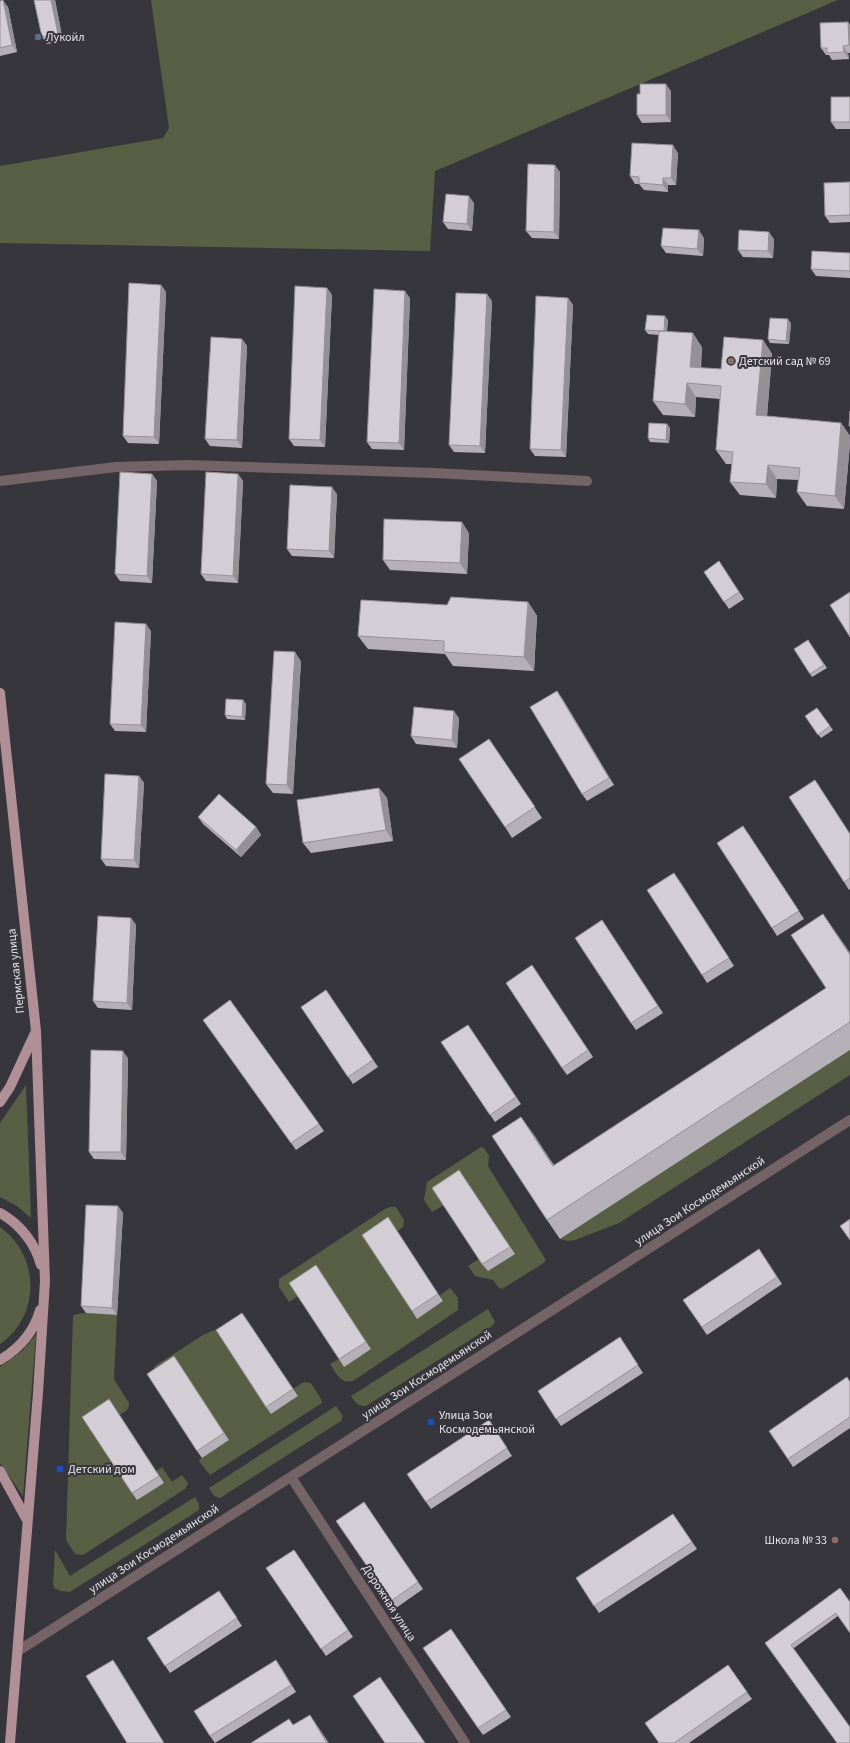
<svg xmlns="http://www.w3.org/2000/svg" width="850" height="1743" font-family="'Source Sans 3',sans-serif">
<style>
.green{fill:#595f44}
.lines{fill:none;stroke-linecap:round;stroke-linejoin:round}
.minor{stroke:#746467;stroke-width:10}
.major{stroke:#b08f96;stroke-width:10}
.wall{fill:#b5b0b7}
.shaded-wall{fill:#949095}
.building{fill:#d3cdd5;stroke:#949095}
.service-dot{fill:#5c6f8a;stroke:#38363d;stroke-width:1.5}
.education-dot{fill:#8d6e63;stroke:#38363d;stroke-width:1.5}
.transit-dot{fill:#1a4fb4;stroke:#38363d;stroke-width:1.5}
.labels{text-anchor:middle;dominant-baseline:central;stroke-width:4;stroke-linejoin:round;paint-order:stroke}
.poi-label{font-size:12px;fill:#e6e4e9;stroke:#38363d;text-anchor:start}
.street-label{font-size:12px;fill:#e6e4e9;stroke:#38363d}
</style>
<rect width="100%" height="100%" fill="#38363d"/>
<path class="green" d="M151,0H838L435,171L430,251L0,243V166L163,138L169,128Z
M850,1050V1075L619,1223L575,1240L568,1241L560,1239Z
M26,1085L31,1218L17,1206L0,1197V1123Z
M481,1147L484,1148L489,1156L488,1166L546,1260L542,1264L502,1289L499,1288L493,1280L475,1276L468,1266L479,1259L444,1205L432,1212L424,1200L427,1182Z
M390,1207H396L404,1220L403,1227L398,1231L393,1224L417,1318L443,1301L440,1295L450,1288L458,1298V1310L353,1381C340,1384 337,1374 330,1364L339,1359L371,1349L321,1273L298,1296L289,1302L279,1287V1279L385,1209Z
M0,1227C40,1255 41,1316 0,1344Z
M488,1309L495,1322L492,1326L366,1406C358,1407 355,1402 351,1396Z
M86,1313L117,1315L114,1379L129,1403C129,1410 125,1412 119,1415L114,1406L156,1471L162,1467L172,1482L182,1475L188,1483L185,1489L83,1555L75,1554L66,1540L73,1316L77,1314Z
M245,1317L247,1320L221,1337L271,1414L298,1396L293,1389L304,1382L311,1383L321,1399L322,1403L210,1475L199,1461L200,1459L229,1440L179,1364L151,1375L155,1366L203,1335Z
M36,1335L23,1496L0,1463V1367L22,1351Z
M336,1406L343,1416L341,1421L220,1498L214,1496L209,1488Z
M195,1497L199,1504V1510L70,1592L61,1591L54,1588L53,1583L55,1550L70,1576Z"/>
<g class="lines">
<path class="minor" d="M0,481L116,467L187,465L434,473L587,481
M291,1477L465,1743
M18,1651L850,1120"/>
<path class="major" d="M0,693L36,1031L45,1281L38,1393L10,1743
M0,1102L10,1087L35,1033
M0,1213C20,1224 35,1243 41,1265
M0,1360C20,1348 34,1332 40,1310
M0,1471L27,1520"/>
</g>
<path class="wall" d="M34,0H55L63,41L47,44L42,37Z
M0,1L8,7L17,52L0,56Z
M848,22L850,25V53H848L849,59L832,60L829,55H826L821,48Z
M671,91V122L642,123L637,115L640,94Z
M850,97V129H836L831,122Z
M678,153L676,185H668V192L644,190L639,184H635L630,176Z
M560,172L559,239L532,238L526,231Z
M850,182V222L830,223L825,216Z
M474,203L472,231L448,229L443,222Z
M704,238L703,256L666,253L661,246Z
M774,239L773,258L743,257L738,250Z
M850,253V278L816,276L811,269Z
M161,285L166,292L159,444L128,443L123,436Z
M327,288L332,295L325,447L294,446L289,439Z
M410,298L404,450L372,449L367,442Z
M568,298L573,305L566,457L535,456L530,449Z
M492,301L485,453L454,452L449,445Z
M668,320L667,331L702,347L701,368L721,369L763,340L772,354L767,416L841,423L850,436V444L844,509L807,506L797,492L798,480L777,479L776,498L740,495L730,482L732,464H726L716,450L720,399L696,397L695,417L663,415L653,401L659,335L648,334L645,330Z
M791,323L789,344L770,343L768,339Z
M242,339L247,346L242,448L210,446L205,439Z
M667,424L670,428L669,443L650,442L648,438Z
M152,474L157,481L152,583L120,581L115,574Z
M238,474L243,481L238,583L206,581L201,574Z
M337,494L334,558L292,556L287,549Z
M469,533L467,574L390,570L383,560Z
M719,561L744,599L729,609L704,572Z
M528,602L537,616L534,671L453,666L445,654L368,649L358,636L447,605Z
M151,631L146,732L115,731L110,724Z
M808,640L827,668L812,677L794,649Z
M301,661L293,794L273,793L266,784Z
M562,698L614,785L587,801L582,794Z
M243,700L246,704L245,720L227,719L225,715Z
M817,708L833,730L821,738L805,716Z
M459,718L457,748L416,744L411,736Z
M489,739L542,818L512,838L505,827Z
M139,776L144,783L139,868L106,866L101,859Z
M379,788L387,798L393,841L311,853L303,843Z
M198,817L256,827L261,835L241,857L203,824Z
M748,833L804,919L777,936L772,928Z
M850,833V889L849,890L844,882Z
M679,880L734,966L707,983L702,975Z
M823,914L850,953V1050L560,1239L547,1220L521,1117L554,1165L826,988Z
M131,918L136,925L132,1010L98,1008L93,1001Z
M602,920L663,1013L636,1030L631,1023Z
M537,973L593,1057L567,1075L562,1068Z
M326,990L378,1067L353,1084L301,1007Z
M230,1000L324,1131L296,1150L203,1020Z
M468,1025L521,1104L495,1122L441,1042Z
M128,1058L126,1160L94,1159L89,1152Z
M459,1170L515,1254L488,1271L482,1264Z
M118,1206L123,1213L117,1315L86,1313L81,1306Z
M388,1217L443,1301L417,1319L412,1311Z
M759,1249L782,1284L707,1335L683,1300Z
M316,1265L371,1349L344,1367L339,1359Z
M247,1320L298,1396L271,1414L266,1407Z
M620,1337L643,1373L561,1426L538,1391Z
M174,1356L229,1440L202,1458L197,1451Z
M850,1381V1428L793,1467L769,1431Z
M109,1399L164,1483L137,1500L132,1493Z
M489,1420L512,1456L431,1509L426,1502Z
M364,1502L423,1589L396,1608L391,1601Z
M673,1514L697,1549L599,1613L576,1578Z
M294,1550L353,1637L326,1656L266,1568Z
M219,1591L242,1626L170,1673L147,1638Z
M850,1602L838,1616L794,1648L765,1643Z
M451,1629L511,1717L483,1735L478,1728Z
M728,1665L752,1699L689,1743H658Z
M281,1667L296,1692L215,1743L210,1736Z"/>
<path class="shaded-wall" d="M3,0L8,7L17,52L12,45Z
M51,0H55L63,41L58,34Z
M848,22L850,25V46L849,45Z
M843,46L848,53L849,59L844,52Z
M666,84L671,91V122L666,115Z
M673,145L678,153L676,185L671,178Z
M555,165L560,172L559,239L554,232Z
M663,178L668,185V192L663,185Z
M469,196L474,203L472,231L467,224Z
M699,230L704,238L703,256L697,249Z
M769,232L774,239L773,258L768,251Z
M161,285L166,292L159,444L154,437Z
M327,288L332,295L325,447L320,440Z
M405,291L410,298L404,450L399,443Z
M487,294L492,301L485,453L480,446Z
M568,298L573,305L566,457L561,450Z
M665,316L668,320L666,335L664,332Z
M788,319L791,323L789,344L786,341Z
M693,333L702,347L699,380L690,367Z
M242,339L247,346L242,448L237,440Z
M763,340L772,354L766,429L756,415Z
M687,383L696,397L695,417L685,404Z
M841,423L850,436V444L844,509L835,496Z
M667,424L670,428L669,443L666,440Z
M768,465L777,479L776,498L766,484Z
M152,474L157,481L152,583L147,576Z
M238,474L243,481L238,583L233,576Z
M332,487L337,494L334,558L329,551Z
M462,522L469,533L467,574L460,563Z
M528,602L537,616L534,671L524,657Z
M146,624L151,631L146,732L141,725Z
M295,652L301,661L293,794L287,785Z
M557,691L562,698L614,785L609,778Z
M243,700L246,704L245,720L242,717Z
M454,711L459,718L457,748L452,740Z
M139,776L144,783L139,868L134,860Z
M379,788L387,798L393,841L386,830Z
M256,827L261,835L241,857L236,850Z
M674,873L679,880L734,966L729,958Z
M823,914L850,953V955Z
M131,918L136,925L132,1010L127,1003Z
M123,1051L128,1058L126,1160L121,1152Z
M521,1117L535,1136L566,1185L553,1166Z
M118,1206L123,1213L117,1315L112,1308Z
M113,1660L118,1667L164,1743Z
M310,1715L323,1734L329,1743H327Z"/>
<path class="building" d="M3,0L12,45L0,48V1Z
M34,0H51L58,34L42,37Z
M848,22L849,45L843,46L844,52L827,53V48H821L820,23Z
M640,84H666V115H637V94H640Z
M831,97H850V122H831Z
M632,143L673,145L671,178H663V185L639,183V177L630,176Z
M528,164L555,165L554,232L526,231Z
M850,182V215L825,216L824,183Z
M446,194L469,196L467,224L443,222Z
M663,228L699,230L697,249L661,246Z
M739,230L769,232L768,251L738,250Z
M812,251L850,253V271L811,269Z
M129,283L161,285L154,437L123,436Z
M295,286L327,288L320,440L289,439Z
M374,289L405,291L399,443L367,442Z
M456,293L487,294L480,446L449,445Z
M536,296L568,298L561,450L530,449Z
M647,315L665,316L664,331L645,330Z
M770,318L788,319L786,341L768,339Z
M659,331L693,333L690,367L721,369L724,337L763,340L756,415L841,423L835,496L797,492L800,468L768,465L766,484L730,482L733,452L716,450L721,386L687,383L685,404L653,401Z
M211,337L242,339L237,440L205,439Z
M850,411V426H849Z
M649,423L667,424L666,440L648,438Z
M120,472L152,474L147,576L115,574Z
M206,472L238,474L233,576L201,574Z
M290,485L332,487L329,551L287,549Z
M384,519L462,522L460,563L383,560Z
M719,561L739,592L724,602L704,572Z
M850,592V637L830,605Z
M451,597L528,602L524,657L444,652V641L358,636L361,600L447,605Z
M115,622L146,624L141,725L110,724Z
M808,640L824,665L810,674L794,649Z
M274,651L295,652L287,785L266,784Z
M557,691L609,778L582,794L530,707Z
M226,699L243,700L242,717L225,715Z
M414,707L454,711L452,740L411,736Z
M817,708L830,726L818,735L805,716Z
M489,739L535,807L505,827L459,759Z
M105,774L139,776L134,860L101,859Z
M815,780L850,834V878L844,882L789,797Z
M379,788L386,830L303,843L297,800Z
M219,794L256,827L236,850L198,817Z
M743,826L799,911L772,928L717,843Z
M674,873L729,958L702,975L647,890Z
M823,914L850,955V1022L547,1220L492,1136L521,1117L553,1166L826,988L791,935Z
M98,916L131,918L127,1003L93,1001Z
M602,920L658,1006L631,1023L575,938Z
M532,965L588,1050L562,1068L506,983Z
M326,990L373,1060L348,1077L301,1007Z
M230,1000L319,1124L291,1143L203,1020Z
M468,1025L516,1097L490,1115L441,1042Z
M91,1050L123,1051L121,1152H89Z
M459,1170L510,1247L482,1264L432,1188Z
M86,1205L118,1206L112,1308L81,1306Z
M388,1217L438,1294L412,1311L362,1235Z
M850,1219V1240L840,1226Z
M759,1249L777,1277L702,1327L683,1300Z
M316,1265L366,1342L339,1359L289,1283Z
M242,1313L293,1389L266,1407L216,1330Z
M620,1337L638,1365L556,1419L538,1391Z
M174,1356L224,1433L197,1451L147,1374Z
M847,1377L850,1382V1417L788,1459L769,1431Z
M109,1399L159,1476L132,1493L82,1417Z
M489,1420L507,1448L426,1502L407,1474Z
M364,1502L418,1582L391,1601L336,1521Z
M673,1514L692,1542L594,1606L576,1578Z
M294,1550L348,1630L321,1649L266,1568Z
M840,1588L850,1602V1633L836,1613L791,1645L850,1727V1743H837L765,1643Z
M219,1591L237,1618L165,1666L147,1638Z
M451,1629L506,1710L478,1728L423,1648Z
M113,1660L164,1743H127L86,1676Z
M276,1660L291,1685L210,1736L194,1711Z
M728,1665L747,1692L674,1743H659L645,1723Z
M380,1677L425,1743H385L353,1696Z
M310,1715L327,1743H251L289,1719L293,1725Z"/>
<circle class="service-dot" cx="38" cy="37" r="4"/>
<g class="education-dot">
<circle cx="731" cy="361" r="4"/>
<circle cx="835" cy="1540" r="4"/>
</g>
<g class="transit-dot">
<rect x="427" y="1418" width="8" height="8" rx="2"/>
<rect x="56" y="1465" width="8" height="8" rx="2"/>
</g>
<g class="labels">
<g class="poi-label">
<text x="46" y="37">Лукойл</text>
<text x="739" y="361">Детский сад № 69</text>
<text x="439" y="1415">Улица Зои<tspan x="439" dy="14">Космодемьянской</tspan></text>
<text x="68" y="1469">Детский дом</text>
<text x="827" y="1540" text-anchor="end">Школа № 33</text>
</g>
<g class="street-label">
<text transform="translate(16 971) rotate(-96)">Пермская улица</text>
<text transform="translate(700 1201) rotate(-33)">улица Зои Космодемьянской</text>
<text transform="translate(427 1375) rotate(-33)">улица Зои Космодемьянской</text>
<text transform="translate(154 1549) rotate(-33)">улица Зои Космодемьянской</text>
<text transform="translate(389 1603) rotate(57)">Дорожная улица</text>
</g>
</g>
</svg>
